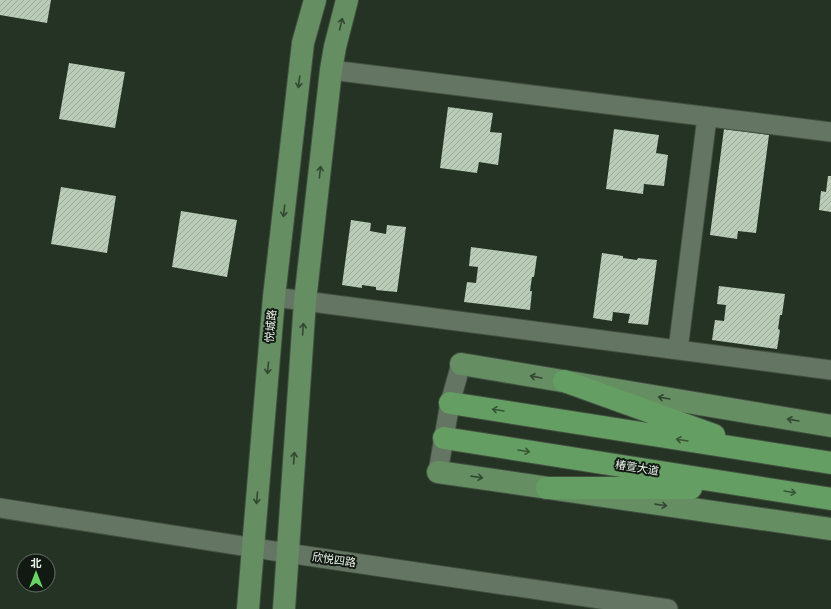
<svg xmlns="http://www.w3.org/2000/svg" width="831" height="609" font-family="'Fira Sans Condensed','Noto Sans SC',sans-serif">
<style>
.building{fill:url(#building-hatch)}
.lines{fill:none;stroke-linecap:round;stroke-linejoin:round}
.minor-casing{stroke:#424f41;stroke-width:21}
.major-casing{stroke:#424f41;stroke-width:24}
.highway-casing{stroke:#424f41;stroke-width:24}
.minor{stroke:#647663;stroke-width:19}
.major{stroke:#658e62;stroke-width:22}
.highway{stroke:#659e62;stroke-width:22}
.oneway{stroke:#334832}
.oneway2{stroke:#375536}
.labels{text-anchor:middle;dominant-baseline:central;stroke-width:4;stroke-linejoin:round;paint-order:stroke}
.street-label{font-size:11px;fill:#eaf4e9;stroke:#121912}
</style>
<defs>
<pattern id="building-hatch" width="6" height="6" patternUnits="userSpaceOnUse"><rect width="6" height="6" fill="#b9ccb7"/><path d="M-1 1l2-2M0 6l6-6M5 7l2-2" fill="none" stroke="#9cab9b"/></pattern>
</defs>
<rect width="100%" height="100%" fill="#243323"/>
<path class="building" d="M0,0H51L47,23L0,15Z
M69,63L125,72L115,128L59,119Z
M448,107L493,113L490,132L502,133L498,165L479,162L477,173L440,168Z
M614,129L659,135L656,153L668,155L664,186L644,184L643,194L606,189Z
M724,129L769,135L756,233L738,231L737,239L710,235Z
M828,176H831V212L819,210L821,191L826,192Z
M61,187L116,196L107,253L51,244Z
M181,211L237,220L227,277L172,267Z
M351,220L371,223L370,231L386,234L387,225L406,227L397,292L376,290V287L362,285V288L342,285Z
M471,247L537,256L534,277H532L530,291H532L530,310L464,302L467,282L476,283L478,267L469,266Z
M602,253L623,256V258L637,260L638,258L657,260L648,325L628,323L630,314L613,312L612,321L593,318Z
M719,286L785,294L782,315H780L778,329L780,330L777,349L712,340L715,320L724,321L726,305L717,304Z"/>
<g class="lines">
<defs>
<path id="minor" d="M331,70L831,132
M274,297L831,370
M678,350L707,117
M438,472L450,403L461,364
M0,508L287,553L668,609"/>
<path id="major" d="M461,364L831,426
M438,472L831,529
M248,609L253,548L274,297L303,43L315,0
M284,609L305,301L331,70L335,47L347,0"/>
<path id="highway" d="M564,381L714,435
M450,403L831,463
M444,438L831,499
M547,488H691"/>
</defs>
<use href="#minor" class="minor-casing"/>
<use href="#major" class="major-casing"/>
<use href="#highway" class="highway-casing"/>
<use href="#minor" class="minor"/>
<use href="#major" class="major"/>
<use href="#highway" class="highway"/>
</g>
<defs><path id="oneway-shaft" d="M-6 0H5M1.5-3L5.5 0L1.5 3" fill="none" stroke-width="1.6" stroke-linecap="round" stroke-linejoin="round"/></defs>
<g class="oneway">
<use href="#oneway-shaft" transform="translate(341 24) rotate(-76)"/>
<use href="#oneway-shaft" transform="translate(299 82) rotate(97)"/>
<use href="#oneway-shaft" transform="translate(320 172) rotate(-84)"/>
<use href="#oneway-shaft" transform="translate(284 211) rotate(97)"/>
<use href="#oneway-shaft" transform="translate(303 329) rotate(-86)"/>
<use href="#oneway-shaft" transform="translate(268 368) rotate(95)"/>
<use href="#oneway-shaft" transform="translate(536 377) rotate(-170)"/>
<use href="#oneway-shaft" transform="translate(664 398) rotate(-170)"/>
<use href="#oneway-shaft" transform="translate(793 420) rotate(-170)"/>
<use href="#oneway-shaft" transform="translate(294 458) rotate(-86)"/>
<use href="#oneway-shaft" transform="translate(477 477) rotate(8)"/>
<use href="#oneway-shaft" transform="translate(257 498) rotate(95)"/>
<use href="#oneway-shaft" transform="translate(661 505) rotate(8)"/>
</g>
<g class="oneway2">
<use href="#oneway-shaft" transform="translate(498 410) rotate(-171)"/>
<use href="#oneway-shaft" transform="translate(682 440) rotate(-171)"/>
<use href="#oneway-shaft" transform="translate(524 451) rotate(9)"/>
<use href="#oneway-shaft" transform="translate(790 492) rotate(9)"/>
</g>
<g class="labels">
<g class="street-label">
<text transform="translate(271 326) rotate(-85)">悦城路</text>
<text transform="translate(637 468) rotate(9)">椿萱大道</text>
<text transform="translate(334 560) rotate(8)">欣悦四路</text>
</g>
</g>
<g transform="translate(36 573)"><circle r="19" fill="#121912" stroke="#687168"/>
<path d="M0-3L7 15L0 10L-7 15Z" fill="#68d465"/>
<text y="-6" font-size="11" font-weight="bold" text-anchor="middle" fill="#eaf4e9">北</text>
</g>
</svg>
